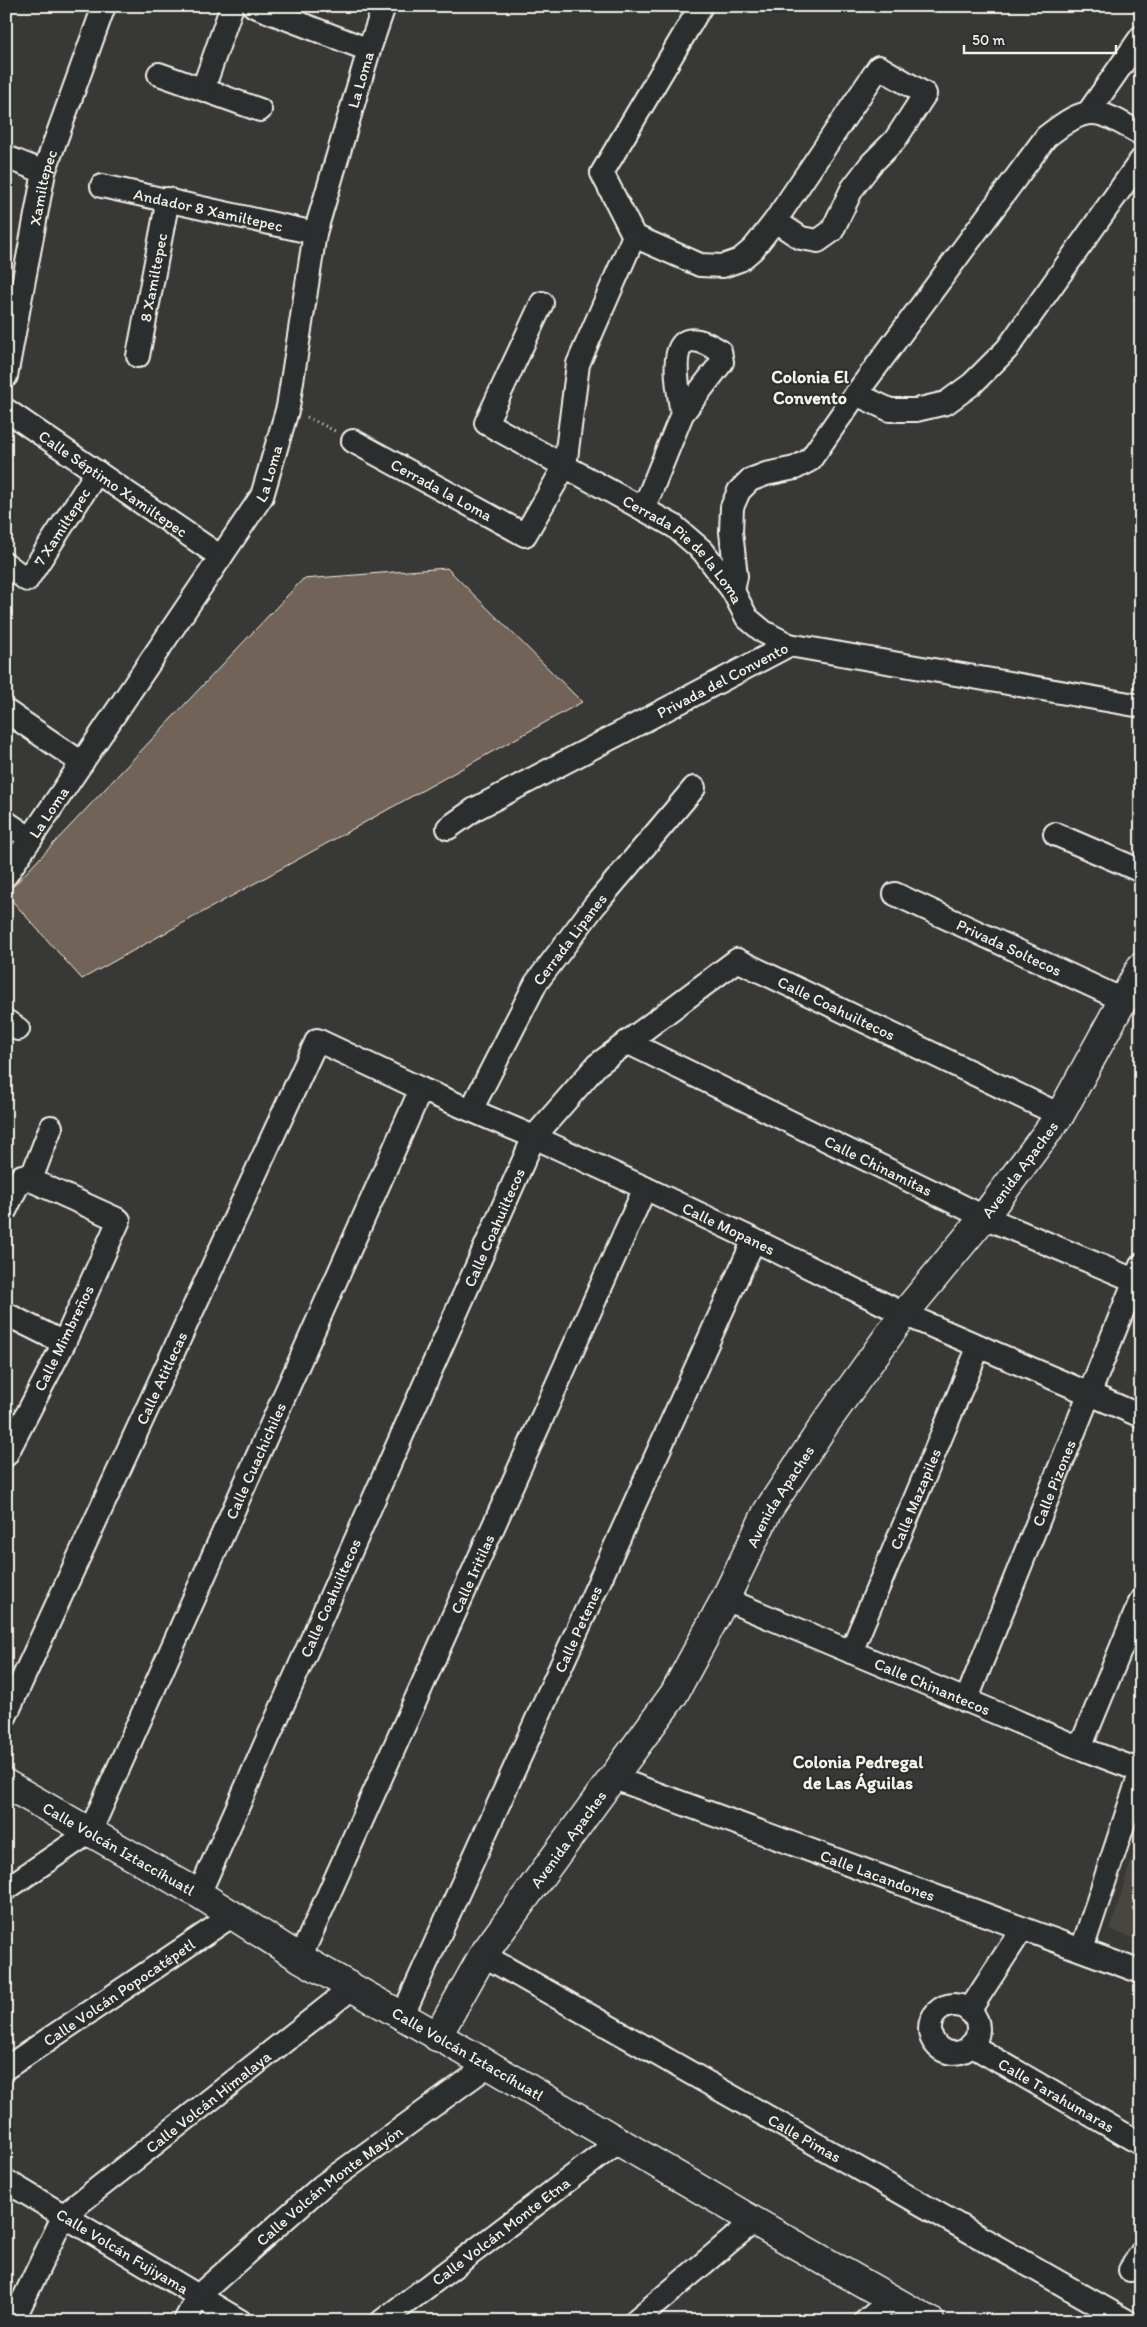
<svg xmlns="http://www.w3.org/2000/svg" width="1147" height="2327" font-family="Itim,sans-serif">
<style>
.built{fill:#494540}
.building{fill:#726458;stroke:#f4f1e8}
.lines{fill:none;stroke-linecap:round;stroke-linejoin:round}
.street-casing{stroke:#f4f1e8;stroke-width:26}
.secondary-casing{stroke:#f4f1e8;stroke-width:31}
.path{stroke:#f4f1e8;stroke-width:3;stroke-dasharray:1 4;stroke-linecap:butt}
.street{stroke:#2a2d2e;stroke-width:22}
.secondary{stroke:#2a2d2e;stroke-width:28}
.labels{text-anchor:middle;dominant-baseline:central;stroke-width:4;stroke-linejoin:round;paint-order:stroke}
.street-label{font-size:16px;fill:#f4f1e8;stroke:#2a2d2e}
.neighbourhood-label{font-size:18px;font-weight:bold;fill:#f4f1e8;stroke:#2a2d2e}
</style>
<rect width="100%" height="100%" fill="#383836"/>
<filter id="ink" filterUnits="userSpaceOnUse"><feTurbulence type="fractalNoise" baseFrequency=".02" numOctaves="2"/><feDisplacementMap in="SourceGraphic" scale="10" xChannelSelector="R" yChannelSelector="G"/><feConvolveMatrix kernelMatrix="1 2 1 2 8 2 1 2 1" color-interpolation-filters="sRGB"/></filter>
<g filter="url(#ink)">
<path class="built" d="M1141,1828V1941L1110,1930Z"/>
<path class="building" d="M447,568L582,702L82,979L6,894L303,579Z"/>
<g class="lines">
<defs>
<g id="street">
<path d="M254,6L369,50"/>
<path d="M701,6L602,173L634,236L700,265L723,266L740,260L753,249L775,221L879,67L925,94L895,140L871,164L852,189L832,231L818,241L801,238L775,221"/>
<path d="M159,74L260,110"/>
<path d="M203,89L232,6"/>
<path d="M1088,113L1141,37"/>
<path d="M6,157L44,172"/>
<path id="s1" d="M102,186L315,233"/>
<path id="s2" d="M542,303L486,423L674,526L703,551L733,591L747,618L764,632L789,645"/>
<path id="s3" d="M138,356L168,199"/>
<path id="s4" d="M6,376L44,172L104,6"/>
<path d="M856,394L890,410H916L946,403L972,384L1007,349L1141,160"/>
<path id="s5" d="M6,410L221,557"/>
<path id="s6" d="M353,441L525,535L565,466L578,364L634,236"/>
<path d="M642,508L650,493L682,414L722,362L720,351C662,314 677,381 682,414"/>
<path id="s7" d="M6,564L27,580L97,472"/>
<path d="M733,591L736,576L731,532L732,507L739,491L750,480L766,474L795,468L810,460L856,394L1046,137C1089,103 1096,108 1141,134"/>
<path d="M6,711L82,763"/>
<path d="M6,822L31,839"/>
<path id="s8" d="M448,828L475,809L789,645L1141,706"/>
<path d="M1055,834L1141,871"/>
<path id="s9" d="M6,875L262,496L288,407L315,233L369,50L384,6"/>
<path id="s10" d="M895,894L1123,1000"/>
<path d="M6,1021L18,1029"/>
<path id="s11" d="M627,1042L984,1217L1134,1280"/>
<path id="s12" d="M471,1110L536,983L595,905L694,788"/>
<path d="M31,1179L51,1127"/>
<path d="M6,1209L22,1176L119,1220L64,1343L6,1455"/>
<path d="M6,1314L64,1343"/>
<path id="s13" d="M725,1599L1080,1748L1141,1771"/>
<path id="s14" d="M851,1652L979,1346"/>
<path id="s15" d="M966,1701L1141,1265"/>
<path id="s16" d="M6,1715L317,1040L421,1089L534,1137L645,1188L754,1240L904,1314L1141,1416"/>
<path d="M1080,1748L1141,1600"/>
<path id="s17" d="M614,1778L1141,1972"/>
<path id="s18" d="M6,1889L90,1832L421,1089"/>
<path id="s19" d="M199,1894L534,1137L597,1065L737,960L1060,1115"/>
<path d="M1082,1949L1141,1771"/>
<path id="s20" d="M483,1955L1127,2321"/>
<path id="s21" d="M300,1958L645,1188"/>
<circle cx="954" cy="2029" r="24"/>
<path d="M969,2011L1022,1929"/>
<path id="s22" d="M402,2017L754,1240"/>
<path id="s23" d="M971,2045L1141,2144"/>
<path id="s24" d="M6,2068L233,1915"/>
<path id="s25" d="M6,2181L240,2321"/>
<path d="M1130,2270L1141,2253"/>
<path id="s26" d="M13,2321L64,2215L352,1988"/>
<path id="s27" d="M185,2321L198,2296L322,2186L489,2065"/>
<path id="s28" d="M382,2321L618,2142"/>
<path d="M635,2321L754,2221"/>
<path d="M866,2321L892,2299"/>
</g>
<g id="secondary">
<path id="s29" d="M6,1784L199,1894L300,1958L489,2065L754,2221L930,2321"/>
<path id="s30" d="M437,2037L483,1955L674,1694L725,1599L767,1512L825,1424L904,1314L984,1217L1060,1115L1141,967"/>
</g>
</defs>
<use href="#street" class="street-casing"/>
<use href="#secondary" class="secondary-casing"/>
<path class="path" d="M307,417L335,431"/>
<use href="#street" class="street"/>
<use href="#secondary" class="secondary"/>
</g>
</g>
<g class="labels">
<g class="street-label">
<text stroke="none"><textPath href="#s9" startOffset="886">La Loma</textPath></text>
<text stroke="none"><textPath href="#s4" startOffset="192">Xamiltepec</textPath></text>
<text stroke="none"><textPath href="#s1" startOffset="109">Andador 8 Xamiltepec</textPath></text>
<text stroke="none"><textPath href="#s3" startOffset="80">8 Xamiltepec</textPath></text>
<text stroke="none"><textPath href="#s9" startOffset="481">La Loma</textPath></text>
<text stroke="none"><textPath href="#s5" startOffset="130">Calle Séptimo Xamiltepec</textPath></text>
<text stroke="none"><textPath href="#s6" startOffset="101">Cerrada la Loma</textPath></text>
<text stroke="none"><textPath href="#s7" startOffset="90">7 Xamiltepec</textPath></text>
<text stroke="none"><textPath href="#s2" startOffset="369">Cerrada Pie de la Loma</textPath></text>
<text stroke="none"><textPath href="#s8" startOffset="312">Privada del Convento</textPath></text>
<text stroke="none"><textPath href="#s9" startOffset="76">La Loma</textPath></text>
<text stroke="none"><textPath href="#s12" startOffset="198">Cerrada Lipanes</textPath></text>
<text stroke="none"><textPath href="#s10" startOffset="126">Privada Soltecos</textPath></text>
<text stroke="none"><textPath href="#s19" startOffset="1209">Calle Coahuiltecos</textPath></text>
<text stroke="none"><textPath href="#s11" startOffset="280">Calle Chinamitas</textPath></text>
<text stroke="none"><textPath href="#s30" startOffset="1048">Avenida Apaches</textPath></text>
<text stroke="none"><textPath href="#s19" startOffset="729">Calle Coahuiltecos</textPath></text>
<text stroke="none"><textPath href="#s16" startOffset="1196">Calle Mopanes</textPath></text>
<text transform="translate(64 1338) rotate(-64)">Calle Mimbreños</text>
<text stroke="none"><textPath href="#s16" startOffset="371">Calle Atitlecas</textPath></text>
<text stroke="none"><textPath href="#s18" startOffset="508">Calle Cuachichiles</textPath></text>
<text stroke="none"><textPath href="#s15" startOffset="235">Calle Pizones</textPath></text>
<text stroke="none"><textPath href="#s30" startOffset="642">Avenida Apaches</textPath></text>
<text stroke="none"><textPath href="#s14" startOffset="166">Calle Mazapiles</textPath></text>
<text stroke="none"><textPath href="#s21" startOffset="421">Calle Iritilas</textPath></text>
<text stroke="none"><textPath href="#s19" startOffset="324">Calle Coahuiltecos</textPath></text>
<text stroke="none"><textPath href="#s22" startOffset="426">Calle Petenes</textPath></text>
<text stroke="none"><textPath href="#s13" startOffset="225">Calle Chinantecos</textPath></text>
<text stroke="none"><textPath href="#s30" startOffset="238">Avenida Apaches</textPath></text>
<text stroke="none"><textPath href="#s29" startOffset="130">Calle Volcán Iztaccíhuatl</textPath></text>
<text stroke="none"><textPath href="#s17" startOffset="281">Calle Lacandones</textPath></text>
<text stroke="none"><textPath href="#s24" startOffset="136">Calle Volcán Popocatépetl</textPath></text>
<text stroke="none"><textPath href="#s29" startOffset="535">Calle Volcán Iztaccíhuatl</textPath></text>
<text stroke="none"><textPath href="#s23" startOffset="99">Calle Tarahumaras</textPath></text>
<text stroke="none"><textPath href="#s26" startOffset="301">Calle Volcán Himalaya</textPath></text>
<text stroke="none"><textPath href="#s20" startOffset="370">Calle Pimas</textPath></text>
<text stroke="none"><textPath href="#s27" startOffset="200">Calle Volcán Monte Mayón</textPath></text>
<text stroke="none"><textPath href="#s28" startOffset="149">Calle Volcán Monte Etna</textPath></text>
<text stroke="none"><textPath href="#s25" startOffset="136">Calle Volcán Fujiyama</textPath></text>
</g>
<g class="neighbourhood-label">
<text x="810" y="377">Colonia El<tspan x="810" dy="21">Convento</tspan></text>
<text x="858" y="1762">Colonia Pedregal<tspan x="858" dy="21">de Las Águilas</tspan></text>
</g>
</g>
<rect width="1147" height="2327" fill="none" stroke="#2a2d2e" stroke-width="25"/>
<rect x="12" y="12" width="1122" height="2302" fill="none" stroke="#f4f1e8" stroke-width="2" filter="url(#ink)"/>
<path d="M964 45v8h152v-8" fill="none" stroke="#f4f1e8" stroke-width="2.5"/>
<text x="972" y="45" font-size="15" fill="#f4f1e8" stroke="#2a2d2e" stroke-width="4" paint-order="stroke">50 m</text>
</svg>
